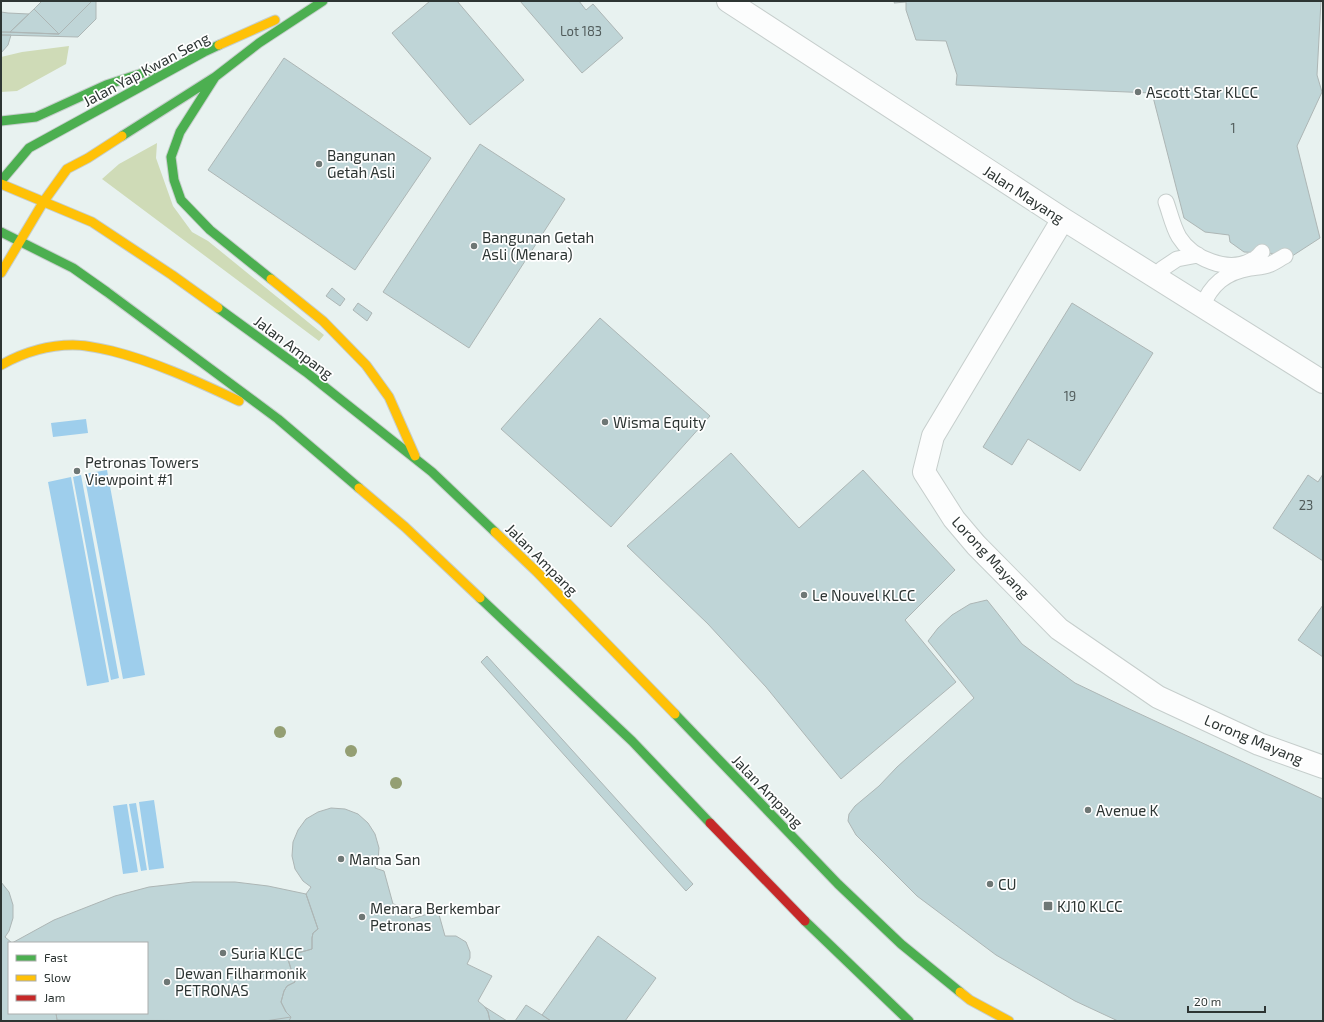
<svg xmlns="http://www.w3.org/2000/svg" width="1324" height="1022" font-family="'Exo 2',sans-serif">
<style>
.green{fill:#cfdbb7}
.water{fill:#9eceec}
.building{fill:#bfd5d7;stroke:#adb6b5}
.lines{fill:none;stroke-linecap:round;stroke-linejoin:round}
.lane-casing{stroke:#c6cecc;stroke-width:17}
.street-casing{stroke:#c6cecc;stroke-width:24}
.fast-casing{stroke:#c6cecc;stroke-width:11}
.slow-casing{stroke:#c6cecc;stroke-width:11}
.jam-casing{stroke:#c6cecc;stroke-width:11}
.lane{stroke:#fcfdfd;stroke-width:15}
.street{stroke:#fcfdfd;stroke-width:22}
.fast{stroke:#4caf50;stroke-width:9}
.slow{stroke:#ffc107;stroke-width:9}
.jam{stroke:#c62828;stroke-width:9}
.tree{fill:#949f73}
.poi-dot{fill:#6e7775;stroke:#fff;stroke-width:1.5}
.labels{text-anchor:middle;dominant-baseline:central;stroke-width:3.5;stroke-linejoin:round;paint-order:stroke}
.number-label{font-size:13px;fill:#525d5c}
.street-label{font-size:15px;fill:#2d3533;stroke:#fff}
.poi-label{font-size:15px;fill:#2d3533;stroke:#fff;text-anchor:start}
</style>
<rect width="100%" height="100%" fill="#e8f2f0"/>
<path class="green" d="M69,46L66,64L17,91L1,92V57L22,52Z
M157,143L156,158L173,206L192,232L208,241L324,335L319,341L102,179L119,164Z"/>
<path class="water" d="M86,419L88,433L53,437L51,423Z
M107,470L145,675L123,679L84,474Z
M81,475L119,678L111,680L73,477Z
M71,477L109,682L87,686L48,482Z
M154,800L164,868L149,870L139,802Z
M136,803L147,870L141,871L129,804Z
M127,804L138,872L123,874L113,806Z"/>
<path class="building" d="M42,1H92L59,34L34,9Z
M92,1H96V19L78,37L1,35V32L59,34Z
M430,1H457L524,80L470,125L392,33Z
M520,1H579L586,10L593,4L623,38L582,73Z
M895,1H1321L1317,75L1322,92L1297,146L1320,238L1286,260L1284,254L1244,252L1230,242L1229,235L1205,232L1184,218L1152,93L956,85L957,75L946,41L916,40L906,10V2L894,3Z
M34,9L59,34L10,32Z
M1,12L8,13L29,14L10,32H1Z
M1,35H11L8,45L1,53Z
M284,58L431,158L355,270L208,170Z
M480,144L565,199L469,348L383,292Z
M332,288L345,299L340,306L326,296Z
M358,303L372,313L367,321L353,310Z
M1072,303L1153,353L1080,471L1028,439L1012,465L983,447Z
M600,318L710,416L611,527L501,429Z
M731,453L799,528L863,470L955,570L905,620L956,682L841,779L766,687L708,624L627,546Z
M1323,474V561L1273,528L1308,475L1318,482Z
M987,600L1022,644L1075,683L1125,707L1323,799V1021H1118L1075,1001L996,955L917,896L856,835L848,821L849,814L855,806L879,786L897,767L974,698L928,641L938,628L952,615L970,604Z
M1323,605V657L1298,640Z
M487,656L693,884L686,891L481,662Z
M331,808L345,809L358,814L368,823L375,834L379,848L378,861L375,868L384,871L393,904L402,906L406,910L411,919L438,911L445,936H456L466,942L470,952V958L467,964L492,976L478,1001L485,1007L488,1012L490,1021H265L291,1017L286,1012L281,1002L284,991L287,986L295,982L287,956L312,949V938L313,933L318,929L306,894L311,887L303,881L295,869L292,856L293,842L298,830L306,819L318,812Z
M1,882L9,892L13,905V918L9,931L5,937L12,943H9V1013H56L57,1020L64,1021H1Z
M193,882H235L268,886L306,894L318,929L313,933L312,938V949L287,956L295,982L287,986L284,991L281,1002L286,1012L291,1017L289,1021L57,1020L56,1013H147V943H12L54,920L115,896L149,887Z
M598,936L656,978L625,1021H551L542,1015Z
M526,1005L542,1015L551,1021H515Z
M485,1007L507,1021H490L488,1012Z"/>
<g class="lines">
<defs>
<path id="lane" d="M1166,202C1170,213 1173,227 1179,237C1192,258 1228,274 1252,260C1256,259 1259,255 1262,252
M1157,278L1162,269L1177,259L1198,255
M1202,307C1211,284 1226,272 1250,268C1256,267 1263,267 1268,265C1274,263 1279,259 1285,256"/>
<path id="street" d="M728,1L1063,219L1323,382
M1063,219L933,436L924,472L954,519L976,545L1059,629L1158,697L1259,744L1323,767"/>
<path id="fast" d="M215,77L180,132L171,157L174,180L181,200L210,230L271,279
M1,121L36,117L106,85L152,70
M122,136L215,77L259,43L323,1
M1,181L29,148L204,52L219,45
M1,232L73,268L107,292L278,419L359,488
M218,308L306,372L432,472L495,532
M480,598L632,741L710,823
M675,714L838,884L901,944L960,992
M805,921L909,1021"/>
<path id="slow" d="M219,45L275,20
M1,184L92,222L172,275L218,308
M1,273L44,201L67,169L88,158L122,136
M271,279L323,321L366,365L389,397L415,456
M1,365C24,352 47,345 73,345C86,345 99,348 112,351C156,362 198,382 239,401
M359,488L405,527L480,598
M495,532L537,572L675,714
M960,992L970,1000L1009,1021"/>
<path id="jam" d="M710,823L805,921"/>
</defs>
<use href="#lane" class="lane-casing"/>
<use href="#street" class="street-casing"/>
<use href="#fast" class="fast-casing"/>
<use href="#slow" class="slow-casing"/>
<use href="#jam" class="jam-casing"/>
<use href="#lane" class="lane"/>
<use href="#street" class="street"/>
<use href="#fast" class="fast"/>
<use href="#slow" class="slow"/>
<use href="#jam" class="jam"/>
</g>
<g class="tree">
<circle cx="280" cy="732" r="6"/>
<circle cx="351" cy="751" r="6"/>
<circle cx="396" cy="783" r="6"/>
</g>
<g class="poi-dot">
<circle cx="1138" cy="92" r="4"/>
<circle cx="319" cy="164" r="4"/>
<circle cx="474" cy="246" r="4"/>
<circle cx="605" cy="422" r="4"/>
<circle cx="77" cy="471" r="4"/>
<circle cx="804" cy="595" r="4"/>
<circle cx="1088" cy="810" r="4"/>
<circle cx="341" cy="859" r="4"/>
<circle cx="990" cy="884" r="4"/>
<rect x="1043" y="901" width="10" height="10" rx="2"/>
<circle cx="362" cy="917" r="4"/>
<circle cx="223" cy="953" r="4"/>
<circle cx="167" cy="982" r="4"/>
</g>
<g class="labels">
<g class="number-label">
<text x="581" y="31">Lot 183</text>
<text x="1233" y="128">1</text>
<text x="1070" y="396">19</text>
<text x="1306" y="505">23</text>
</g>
<g class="street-label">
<text transform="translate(146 69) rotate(-28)">Jalan Yap Kwan Seng</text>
<text transform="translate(1024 194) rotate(33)">Jalan Mayang</text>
<text transform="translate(294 347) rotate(37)">Jalan Ampang</text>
<text transform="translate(991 557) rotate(47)">Lorong Mayang</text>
<text transform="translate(542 559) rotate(45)">Jalan Ampang</text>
<text transform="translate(1254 739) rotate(23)">Lorong Mayang</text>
<text transform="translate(768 791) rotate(46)">Jalan Ampang</text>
</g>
<g class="poi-label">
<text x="1146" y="92">Ascott Star KLCC</text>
<text x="327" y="155">Bangunan<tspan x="327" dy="17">Getah Asli</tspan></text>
<text x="482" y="237">Bangunan Getah<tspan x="482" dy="17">Asli (Menara)</tspan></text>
<text x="613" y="422">Wisma Equity</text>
<text x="85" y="462">Petronas Towers<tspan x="85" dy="17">Viewpoint #1</tspan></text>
<text x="812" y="595">Le Nouvel KLCC</text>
<text x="1096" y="810">Avenue K</text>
<text x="349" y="859">Mama San</text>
<text x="998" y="884">CU</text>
<text x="1057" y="906">KJ10 KLCC</text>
<text x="370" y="908">Menara Berkembar<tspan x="370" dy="17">Petronas</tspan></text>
<text x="231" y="953">Suria KLCC</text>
<text x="175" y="973">Dewan Filharmonik<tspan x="175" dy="17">PETRONAS</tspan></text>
</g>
</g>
<rect width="1324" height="1022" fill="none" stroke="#2d3533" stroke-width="4"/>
<rect x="8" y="942" width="140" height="72" fill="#ffffff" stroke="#abaead"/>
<rect x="16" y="955" width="20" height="6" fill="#4caf50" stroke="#abaead"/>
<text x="44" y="962" font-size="12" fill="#2d3533">Fast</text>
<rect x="16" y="975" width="20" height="6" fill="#ffc107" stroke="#abaead"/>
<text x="44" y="982" font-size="12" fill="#2d3533">Slow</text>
<rect x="16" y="995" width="20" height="6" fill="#c62828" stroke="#abaead"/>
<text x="44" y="1002" font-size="12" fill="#2d3533">Jam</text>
<path d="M1188 1006v6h77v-6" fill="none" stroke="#2d3533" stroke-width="2"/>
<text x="1194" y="1006" font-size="12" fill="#2d3533" stroke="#ffffff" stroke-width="3" paint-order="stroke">20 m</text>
</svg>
